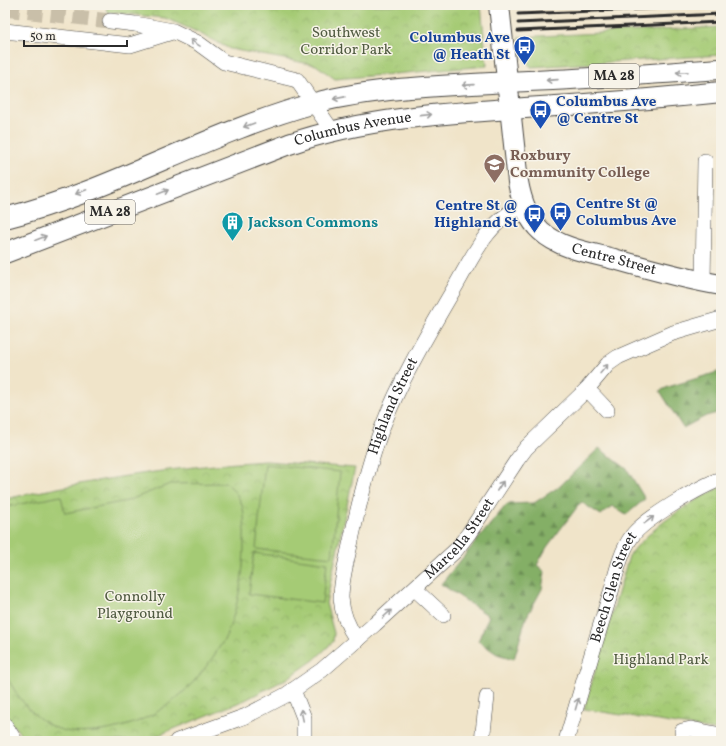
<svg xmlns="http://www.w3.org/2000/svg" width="726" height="746" font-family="Vollkorn,serif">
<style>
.forest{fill:url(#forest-firs);stroke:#586d48}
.park{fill:url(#park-crowns);stroke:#687b50}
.pitch{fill:#a5cb75;stroke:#687b50}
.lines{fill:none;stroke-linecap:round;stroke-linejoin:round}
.minor-tunnel{stroke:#c9bfa9;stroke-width:15;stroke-dasharray:15 8;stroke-linecap:butt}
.minor-casing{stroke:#494743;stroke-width:16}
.major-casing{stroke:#494743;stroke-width:22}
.minor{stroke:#fff;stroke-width:15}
.major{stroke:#fff;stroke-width:20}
.rail{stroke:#2b2b2b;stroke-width:3}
.oneway{stroke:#a0a0a0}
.labels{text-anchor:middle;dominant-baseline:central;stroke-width:3;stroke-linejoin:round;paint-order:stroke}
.shield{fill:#f7f3e8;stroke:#686764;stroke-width:1}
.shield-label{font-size:14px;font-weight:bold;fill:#2b2b2b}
.park-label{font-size:15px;fill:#505b41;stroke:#f7f3e8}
.transit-label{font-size:15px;font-weight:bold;fill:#164399;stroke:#f7f3e8;text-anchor:end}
.street-label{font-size:15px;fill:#2b2b2b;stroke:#f7f3e8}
.education-label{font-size:15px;font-weight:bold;fill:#785e54;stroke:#f7f3e8;text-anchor:start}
.culture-label{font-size:15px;font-weight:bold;fill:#0d838f;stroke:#f7f3e8;text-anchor:start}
</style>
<defs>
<pattern id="forest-firs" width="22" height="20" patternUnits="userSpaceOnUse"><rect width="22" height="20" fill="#84af66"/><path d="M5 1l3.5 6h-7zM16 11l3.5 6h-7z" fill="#6c8f54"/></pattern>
<pattern id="park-crowns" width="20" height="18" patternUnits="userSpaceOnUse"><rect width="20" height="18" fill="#a5cb75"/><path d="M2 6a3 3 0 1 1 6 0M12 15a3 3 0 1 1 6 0" fill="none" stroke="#8eae65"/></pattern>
</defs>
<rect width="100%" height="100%" fill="#f7f3e8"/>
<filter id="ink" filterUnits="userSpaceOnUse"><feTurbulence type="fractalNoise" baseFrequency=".025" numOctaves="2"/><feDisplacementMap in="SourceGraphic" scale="8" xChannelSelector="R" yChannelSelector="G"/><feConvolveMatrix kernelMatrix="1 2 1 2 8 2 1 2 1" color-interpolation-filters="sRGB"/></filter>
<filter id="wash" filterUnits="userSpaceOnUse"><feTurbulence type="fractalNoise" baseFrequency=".012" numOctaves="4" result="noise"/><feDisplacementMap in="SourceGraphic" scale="16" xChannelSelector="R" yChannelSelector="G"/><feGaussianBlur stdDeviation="0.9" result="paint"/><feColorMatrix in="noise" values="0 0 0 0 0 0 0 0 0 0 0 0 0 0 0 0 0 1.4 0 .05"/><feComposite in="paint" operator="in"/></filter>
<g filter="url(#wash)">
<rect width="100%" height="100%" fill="#f0e4c9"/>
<path class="forest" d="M721,371V412L706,416L683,428L660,391L668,387Z
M599,448L627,469L645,499L626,515L612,506L601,515L581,502L547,547L537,565L545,572L542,589L526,618L514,659L497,654L478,641L489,616L441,584L507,504L534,503L560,486Z"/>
<path class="park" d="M106,5H481L487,66L335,79L316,65L230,49L195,31L165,18L107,12Z
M721,27V55L531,67L520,53L519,37Z
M266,461L355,468L326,603L334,633L333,642L314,660L288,678L245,700L144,741H26L5,715V499C91,480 178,466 266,461Z
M721,487V731L584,709L629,556C651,527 688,503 721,487Z"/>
<path class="pitch" d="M265,464L340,472L332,557L256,549Z
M227,483C248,504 244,516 244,544C244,574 238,608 226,636C224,642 218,648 215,654C187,696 152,724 101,731C86,733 70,734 56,728C32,718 17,696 5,674V507L61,496L65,513L127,501L170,484Z
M254,553L327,563L322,603L249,594Z"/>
</g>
<g filter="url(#ink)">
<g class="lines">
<path class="minor-tunnel" d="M5,9L110,21"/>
<defs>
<g id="minor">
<path d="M110,21L135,24L173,31L198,43L224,62L297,80L333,132"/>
<path d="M5,31L130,45L172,32"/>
<path d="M703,282L705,161"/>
<path d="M587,389L607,410"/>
<path d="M415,589L443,615"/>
<path id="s1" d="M357,640C348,627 342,614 341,598C341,578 348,556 352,536C360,499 369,463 382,428C400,381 426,337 451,294C471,261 486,221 524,205"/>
<path d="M293,690L304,718V741"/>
<path d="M5,725L15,741"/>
<path d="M682,731L691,729L721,735"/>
<path id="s2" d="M177,741L246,716L286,695L322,670L375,624L456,550L469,533L517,460L526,448L587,389L608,364L618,357L673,333L721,319"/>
<path d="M482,741L487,697"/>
<path id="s3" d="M566,741C581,691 595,642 611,592C616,574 621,551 632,536C644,519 701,486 721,479"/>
</g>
<g id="major">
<path id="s4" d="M499,5L518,182C521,199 527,218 541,231C559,248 590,253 614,259C649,269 685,279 721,285"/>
<path d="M5,218C112,191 208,132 315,103C381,86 460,85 528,81C593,79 657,73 721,69"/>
<path id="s5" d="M5,253L289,144C364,118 447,113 525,108C590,104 656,99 721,92"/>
</g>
</defs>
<use href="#minor" class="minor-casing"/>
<use href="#major" class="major-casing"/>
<use href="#minor" class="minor"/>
<use href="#major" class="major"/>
<path class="rail" d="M518,14L721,6
M518,23L721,14
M518,31L721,22"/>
</g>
<defs><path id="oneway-shaft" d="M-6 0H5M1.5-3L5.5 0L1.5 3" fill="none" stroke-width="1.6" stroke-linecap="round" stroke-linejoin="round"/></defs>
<g class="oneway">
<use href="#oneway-shaft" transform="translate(195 43) rotate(-148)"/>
<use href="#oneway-shaft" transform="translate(682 72) rotate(177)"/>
<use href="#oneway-shaft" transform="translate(552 80) rotate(176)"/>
<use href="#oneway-shaft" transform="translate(468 85) rotate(176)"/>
<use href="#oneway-shaft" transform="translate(339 98) rotate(169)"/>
<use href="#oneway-shaft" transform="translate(426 115) rotate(-6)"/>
<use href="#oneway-shaft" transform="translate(249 125) rotate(160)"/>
<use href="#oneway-shaft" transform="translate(81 192) rotate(159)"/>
<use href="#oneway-shaft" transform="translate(163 192) rotate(-21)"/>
<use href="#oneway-shaft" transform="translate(41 238) rotate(-21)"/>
<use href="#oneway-shaft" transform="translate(604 369) rotate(-50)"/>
<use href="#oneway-shaft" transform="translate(500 486) rotate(-57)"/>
<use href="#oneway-shaft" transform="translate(649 520) rotate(-37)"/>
<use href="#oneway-shaft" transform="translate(387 614) rotate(-42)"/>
<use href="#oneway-shaft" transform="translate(577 704) rotate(-74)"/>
<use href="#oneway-shaft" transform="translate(302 715) rotate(-102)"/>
</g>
</g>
<defs>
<symbol id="bus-pin" viewBox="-11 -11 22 30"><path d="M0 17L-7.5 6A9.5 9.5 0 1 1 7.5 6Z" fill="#1a4fb4" stroke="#f7f3e8"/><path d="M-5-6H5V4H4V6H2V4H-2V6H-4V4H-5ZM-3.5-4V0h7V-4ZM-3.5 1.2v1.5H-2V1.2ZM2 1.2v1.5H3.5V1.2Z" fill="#fff"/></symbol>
<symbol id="university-pin" viewBox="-11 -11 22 30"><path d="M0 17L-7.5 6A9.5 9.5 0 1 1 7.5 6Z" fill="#8d6e63" stroke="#f7f3e8"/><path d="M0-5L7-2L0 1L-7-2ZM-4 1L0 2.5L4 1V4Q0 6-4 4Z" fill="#fff"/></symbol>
<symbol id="building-pin" viewBox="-11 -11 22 30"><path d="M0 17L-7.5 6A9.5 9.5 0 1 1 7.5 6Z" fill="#0f9aa8" stroke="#f7f3e8"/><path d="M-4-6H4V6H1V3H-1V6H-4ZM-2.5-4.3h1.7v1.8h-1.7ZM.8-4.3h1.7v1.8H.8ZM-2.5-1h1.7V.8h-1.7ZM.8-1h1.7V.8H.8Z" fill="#fff"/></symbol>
</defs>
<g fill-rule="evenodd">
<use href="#bus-pin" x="512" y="34" width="25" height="34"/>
<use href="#bus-pin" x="528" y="98" width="25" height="34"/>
<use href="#university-pin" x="482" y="152" width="25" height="34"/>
<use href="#bus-pin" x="548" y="200" width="25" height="34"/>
<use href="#bus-pin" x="522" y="202" width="25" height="34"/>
<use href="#building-pin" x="220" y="210" width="25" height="34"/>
</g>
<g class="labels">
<g class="shield">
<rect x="589" y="64" width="50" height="24" rx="3"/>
<rect x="85" y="200" width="50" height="24" rx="3"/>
</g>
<g class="shield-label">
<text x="614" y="76">MA 28</text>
<text x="110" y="212">MA 28</text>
</g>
<g class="park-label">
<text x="346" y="33">Southwest<tspan x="346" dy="17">Corridor Park</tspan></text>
<text x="135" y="597">Connolly<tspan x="135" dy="17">Playground</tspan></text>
<text x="661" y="660">Highland Park</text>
</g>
<g class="transit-label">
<text x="510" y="38">Columbus Ave<tspan x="510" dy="17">@ Heath St</tspan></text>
<text x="556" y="102" text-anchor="start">Columbus Ave<tspan x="556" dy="17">@ Centre St</tspan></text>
<text x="576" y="204" text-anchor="start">Centre St @<tspan x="576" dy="17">Columbus Ave</tspan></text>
<text x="518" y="206">Centre St @<tspan x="518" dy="17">Highland St</tspan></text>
</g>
<g class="street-label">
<text stroke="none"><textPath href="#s5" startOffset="370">Columbus Avenue</textPath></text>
<text stroke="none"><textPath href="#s4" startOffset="312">Centre Street</textPath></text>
<text stroke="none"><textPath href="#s1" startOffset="245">Highland Street</textPath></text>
<text stroke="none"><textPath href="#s2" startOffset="353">Marcella Street</textPath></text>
<text stroke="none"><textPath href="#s3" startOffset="161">Beech Glen Street</textPath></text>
</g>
<g class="education-label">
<text x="510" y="156">Roxbury<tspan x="510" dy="17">Community College</tspan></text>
</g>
<g class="culture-label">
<text x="248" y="223">Jackson Commons</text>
</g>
</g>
<rect width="726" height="746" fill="none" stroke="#f7f3e8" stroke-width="20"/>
<path d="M24 40v6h103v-6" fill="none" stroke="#2b2b2b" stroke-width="2"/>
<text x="30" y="40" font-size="12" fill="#2b2b2b" stroke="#f7f3e8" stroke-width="3" paint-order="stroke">50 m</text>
</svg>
